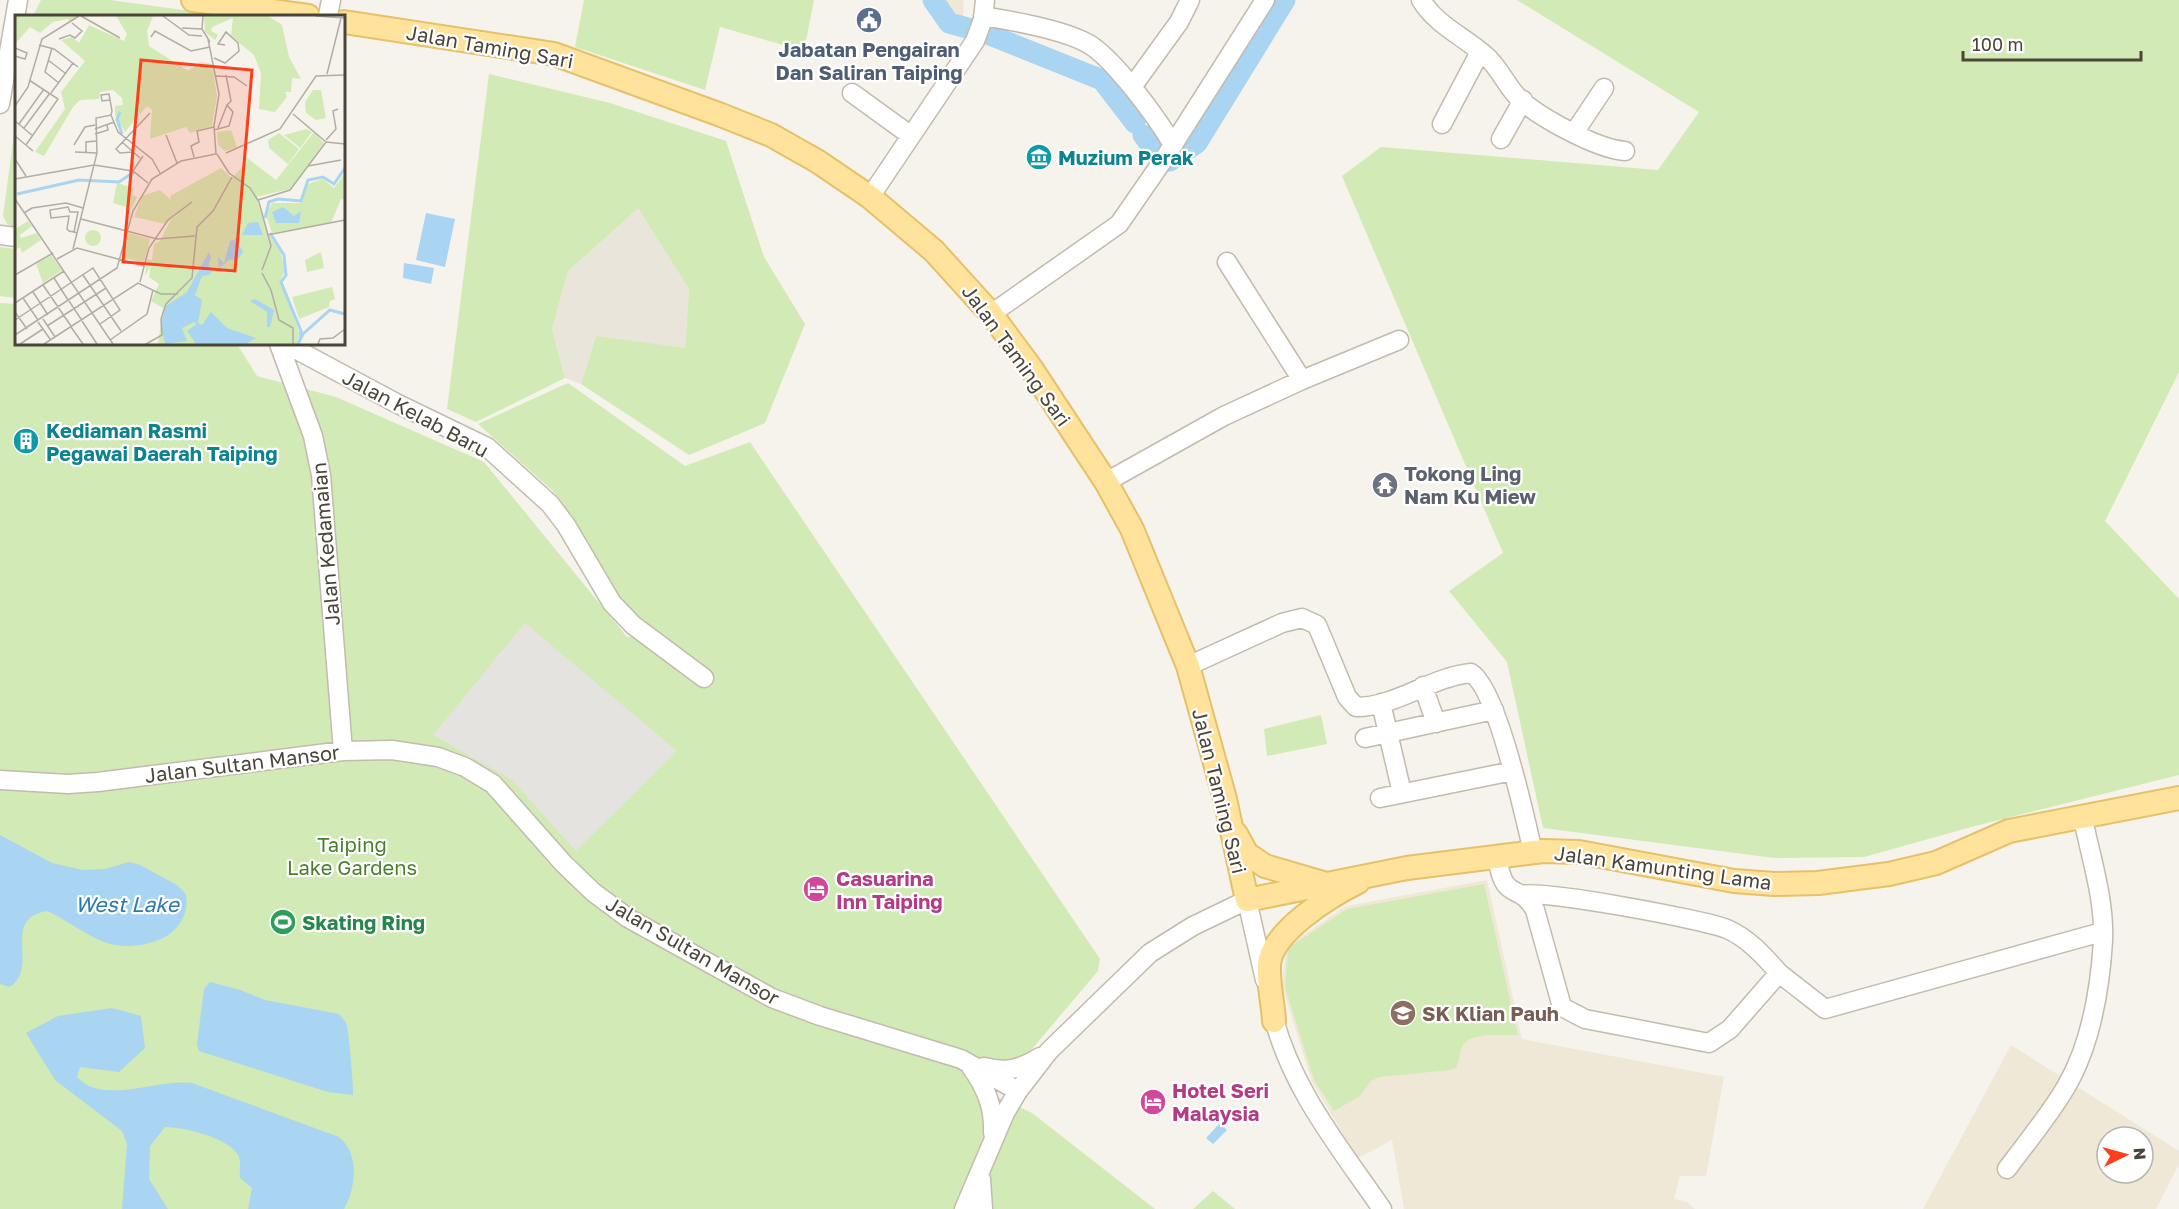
<svg xmlns="http://www.w3.org/2000/svg" width="2179" height="1209" viewBox="0 0 2179 1209" font-family="'Golos Text',sans-serif">
<rect width="100%" height="100%" fill="#f6f3ec"/>
<path fill="#eae5da" d="M638,207L689,289L685,349L596,336L581,384L565,378L552,329L568,271Z"/>
<path fill="#efe8d6" fill-rule="evenodd" d="M937,0H964L963,17L942,7Z
M1487,880L1522,1039L1724,1077L1706,1176H1680L1674,1199L1687,1202L1695,1209H1404L1392,1140L1358,1158L1312,1082L1282,986L1286,947L1346,906Z
M2011,1045L2179,1151V1164L2156,1209H1923ZM2107,1137H2143V1173H2107Z"/>
<path fill="#d2eab5" d="M41,0H110L228,16H33Z
M584,0H814L804,51L720,27L705,90L575,47Z
M1517,0H2179V372L2105,521L2179,599V775L1975,826L1864,857L1774,858L1543,828L1507,662L1449,591L1503,553L1342,176L1381,147L1658,170L1699,112Z
M489,74L610,103L726,141L764,257L805,324L765,423L689,455L581,384L596,336L685,348L689,289L638,208L568,271L552,329L565,378L476,422L447,409Z
M16,119V228L7,224L3,216Z
M0,247L16,249V298L0,296Z
M0,303L16,304V344H237L257,376L336,397L484,462L627,637L656,635L618,599L554,492L478,424L568,383L685,466L750,442L1100,959L1098,971L993,1095L1032,1113L1155,1209H0Z
M1321,715L1327,744L1267,756L1264,729Z
M1484,884L1518,1035C1504,1036 1472,1031 1463,1045C1459,1051 1460,1061 1456,1068L1450,1070L1379,1077L1371,1081L1360,1096L1334,1111L1314,1080L1285,987L1288,948L1347,909Z
M1213,1191L1235,1209H1193Z"/>
<path fill="#e5e3e0" d="M525,623L677,751L576,851L511,779L433,735Z"/>
<path fill="#a9d4f2" d="M426,213L455,219L445,267L416,260Z
M404,263L434,268L431,284L403,278Z
M0,835L52,863L83,870L105,869L129,862L140,865L177,885L185,893C189,904 185,918 177,927C161,946 126,950 104,942C84,934 67,920 47,911C0,919 40,966 10,987L0,984Z
M210,982L240,990L265,1000L339,1014C342,1018 346,1021 347,1026C349,1034 354,1090 353,1095L328,1092L199,1051L197,1044L204,989Z
M112,1008L141,1016L145,1048L119,1072L80,1067L77,1077C103,1106 157,1078 192,1083L339,1137C360,1154 356,1187 344,1209H248L252,1188L240,1178C239,1171 242,1163 238,1155C229,1138 184,1127 165,1127L150,1146L149,1179L168,1209H122L127,1144L122,1131L55,1080L26,1033L58,1016Z
M1220,1123L1227,1130L1213,1144L1206,1138Z"/>
<g fill="none" stroke-linecap="round" stroke-linejoin="round">
<path stroke="#a9d4f2" stroke-width="21" d="M933,0L949,23L971,29
M985,33L1102,80L1135,123
M1143,135L1160,158
M1170,161L1197,143L1285,0"/>
<defs>
<path id="minor" d="M1421,0C1437,26 1465,37 1487,57C1498,67 1505,82 1515,94C1533,115 1597,149 1625,151
M328,16L331,0
M983,16C1012,21 1061,29 1087,43C1113,57 1158,119 1173,145
M1132,87L1179,22L1190,0
M852,93L910,135
M0,104L18,0
M1442,124L1480,52
M1574,133L1604,88
M1501,139L1523,100
M870,197L975,41L983,19L985,0
M0,235L16,237
M1227,262L1302,380
M991,314L1119,224L1164,159L1265,0
M279,344L313,436L321,475L343,751
M286,344L396,403L487,447L550,504L566,525L612,603L633,625L704,678
M1106,482L1224,416L1302,380L1399,340
M1188,666L1282,623L1302,618L1317,625L1347,697L1356,707C1396,707 1431,677 1471,673C1497,688 1525,818 1533,852
M1423,686L1436,723
M1381,703L1402,793
M1365,738L1494,710
M0,780L68,784L98,782L343,751L392,750L438,757L465,767L493,784L563,863L593,892L628,918L772,998L820,1016L961,1059L1018,1091
M1380,798L1513,771
M1497,856C1504,905 1518,880 1535,910L1562,1007L1585,1019L1709,1043L1730,1029L1779,973L1825,1009L2102,932
M1521,895C1533,888 1707,920 1727,929C1748,938 1764,956 1779,973
M1271,1007C1288,1085 1338,1145 1382,1209
M971,1067C986,1088 994,1107 993,1133
M984,1067C1007,1073 1020,1069 1040,1057
M2007,1169C2027,1142 2049,1116 2066,1087C2090,1046 2100,989 2103,941C2105,901 2091,858 2083,819
M981,1179L983,1209
M964,1209L1005,1113L1018,1091L1049,1051L1150,953L1193,926L1247,900L1265,980"/>
<path id="major" d="M193,0L308,16
M344,22L554,54L721,115L771,135L817,161L870,197L934,251L991,314L1031,368L1106,482L1132,529L1188,666L1225,799L1247,900L1407,868L1543,851L1579,852L1734,881L1774,884L1818,883L1889,874L1936,863L2009,831L2179,798
M1236,834L1247,854L1265,866L1323,883
M1274,1021C1273,1003 1268,983 1269,965C1271,932 1330,896 1358,882"/>
</defs>
<use href="#minor" stroke="#c2bbae" stroke-width="21"/>
<use href="#major" stroke="#e6c16a" stroke-width="26"/>
<use href="#minor" stroke="#fff" stroke-width="18"/>
<use href="#major" stroke="#ffe39c" stroke-width="22"/>
</g>
<defs>
<symbol id="civic-disc" viewBox="-11 -11 22 22"><circle r="9.5" fill="#5c6f8a" stroke="#fff"/><path d="M-.6-6.5H3V-4.5H.6V-3L4-1V1h2V6H-6V1h2V-1L-.6-3ZM-1.2 2.5V6h2.4V2.5Z" fill="#fff"/></symbol>
<symbol id="museum-disc" viewBox="-11 -11 22 22"><circle r="9.5" fill="#0f9aa8" stroke="#fff"/><path d="M0-6L6-3V-2H-6V-3ZM-5-1h2V3h-2ZM-1-1h2V3h-2ZM3-1h2V3H3ZM-6 4H6V6H-6Z" fill="#fff"/></symbol>
<symbol id="building-disc" viewBox="-11 -11 22 22"><circle r="9.5" fill="#0f9aa8" stroke="#fff"/><path d="M-4-6H4V6H1V3H-1V6H-4ZM-2.5-4.3h1.7v1.8h-1.7ZM.8-4.3h1.7v1.8H.8ZM-2.5-1h1.7V.8h-1.7ZM.8-1h1.7V.8H.8Z" fill="#fff"/></symbol>
<symbol id="temple-disc" viewBox="-11 -11 22 22"><circle r="9.5" fill="#6b7280" stroke="#fff"/><path d="M0-6L5-2H3V0L6.5 2.5H4V6H1.5V3h-3V6H-4V2.5H-6.5L-3 0V-2H-5Z" fill="#fff"/></symbol>
<symbol id="hotel-disc" viewBox="-11 -11 22 22"><circle r="9.5" fill="#d1479c" stroke="#fff"/><path d="M-6-4.5h1.5V1H6V5H4.5V3h-9V5H-6ZM-4 0a1.8 1.8 0 1 1 3.6 0ZM.5 0V-2.5h3Q6-2.5 6 0Z" fill="#fff"/></symbol>
<symbol id="stadium-disc" viewBox="-11 -11 22 22"><circle r="9.5" fill="#2e9e5b" stroke="#fff"/><path d="M0-5a6.5 5 0 1 0 0 10a6.5 5 0 1 0 0-10ZM-3.5-1.8h7v3.6h-7Z" fill="#fff"/></symbol>
<symbol id="school-disc" viewBox="-11 -11 22 22"><circle r="9.5" fill="#8d6e63" stroke="#fff"/><path d="M0-5L7-2L0 1L-7-2ZM-4 1L0 2.5L4 1V4Q0 6-4 4Z" fill="#fff"/></symbol>
</defs>
<g fill-rule="evenodd">
<use href="#civic-disc" x="854" y="5" width="30" height="30"/>
<use href="#museum-disc" x="1024" y="142" width="30" height="30"/>
<use href="#building-disc" x="11" y="426" width="30" height="30"/>
<use href="#temple-disc" x="1370" y="470" width="30" height="30"/>
<use href="#hotel-disc" x="801" y="874" width="30" height="30"/>
<use href="#stadium-disc" x="268" y="907" width="30" height="30"/>
<use href="#school-disc" x="1388" y="998" width="30" height="30"/>
<use href="#hotel-disc" x="1138" y="1087" width="30" height="30"/>
</g>
<g text-anchor="middle" dominant-baseline="central" stroke-width="4.5" stroke-linejoin="round" paint-order="stroke">
<g font-size="20" fill="#4b4439" stroke="#fff">
<text transform="translate(490 46) rotate(10)">Jalan Taming Sari</text>
<text transform="translate(1017 355) rotate(54)">Jalan Taming Sari</text>
<text transform="translate(416 413) rotate(28)">Jalan Kelab Baru</text>
<text transform="translate(325 544) rotate(-95)">Jalan Kedamaian</text>
<text transform="translate(242 763) rotate(-7)">Jalan Sultan Mansor</text>
<text transform="translate(1220 791) rotate(76)">Jalan Taming Sari</text>
<text transform="translate(1663 867) rotate(8)">Jalan Kamunting Lama</text>
<text transform="translate(693 950) rotate(30)">Jalan Sultan Mansor</text>
</g>
<g font-size="20" font-weight="bold" fill="#4e5e75" stroke="#fff">
<text x="869" y="49">Jabatan Pengairan<tspan x="869" dy="23">Dan Saliran Taiping</tspan></text>
</g>
<g font-size="20" font-weight="bold" fill="#0d838f" stroke="#fff" text-anchor="start">
<text x="1058" y="157">Muzium Perak</text>
<text x="46" y="430">Kediaman Rasmi<tspan x="46" dy="23">Pegawai Daerah Taiping</tspan></text>
</g>
<g font-size="20" font-weight="bold" fill="#5b616d" stroke="#fff" text-anchor="start">
<text x="1404" y="473">Tokong Ling<tspan x="1404" dy="23">Nam Ku Miew</tspan></text>
</g>
<g font-size="20" fill="#4a7f2a" stroke="#fff">
<text x="352" y="844">Taiping<tspan x="352" dy="23">Lake Gardens</tspan></text>
</g>
<g font-size="20" font-weight="bold" fill="#b23c85" stroke="#fff" text-anchor="start">
<text x="836" y="878">Casuarina<tspan x="836" dy="23">Inn Taiping</tspan></text>
<text x="1172" y="1090">Hotel Seri<tspan x="1172" dy="23">Malaysia</tspan></text>
</g>
<g font-size="20" font-weight="bold" fill="#27864d" stroke="#fff" text-anchor="start">
<text x="302" y="922">Skating Ring</text>
</g>
<g font-size="20" font-weight="bold" fill="#785e54" stroke="#fff" text-anchor="start">
<text x="1422" y="1013">SK Klian Pauh</text>
</g>
<g font-size="21" font-style="italic" fill="#2e7ab2" stroke="#fff">
<text x="127" y="904">West Lake</text>
</g>
</g>
<g transform="translate(15 15)">
<rect width="330" height="330" fill="#f6f3ec"/>
<path d="M0,1H62L55,7L53,4L38,7L25,18L15,12L0,29ZM101,1H138L132,16L134,31L173,56L185,47L197,49L202,81L197,111L175,118L171,112L135,124L137,95L132,91L110,117L100,100V91L108,90L107,83L98,75L85,77L84,84L65,85L58,92L29,141L20,137L50,94L46,77L70,46L46,25L57,22L64,28L74,10L109,26L112,19ZM189,1H253L267,10L274,42L286,64L277,63L276,77H270L272,82L260,97L244,94L246,58L239,40L216,21L218,3L197,12L196,16L203,20L200,25L190,17ZM298,75H306L311,103L301,105L291,98L290,87ZM292,114L297,117L285,133L269,120ZM216,115L222,132L210,136L203,130L202,117ZM299,117L309,128L275,174L241,182L253,218L266,238L270,256L266,263L284,317L282,329H143L148,293L136,286L144,269L134,262L136,250L130,261L132,244L137,245L139,229L145,226L155,206L172,192L150,209L119,202L127,181L145,175L156,185L155,181L206,153L217,163L231,148V142L261,165ZM264,118L284,134L273,149L254,133L253,125ZM330,158V185L326,184L316,208L257,218L251,200L257,188H286L293,169L308,164L319,173ZM102,168L119,173L117,180L122,182L117,194L98,188ZM13,206L17,211L5,220L6,223L22,218L26,225L7,238L5,232L0,235V214ZM70 223a8 8 0 1 1 16 0a8 8 0 1 1-16 0ZM113,218L135,224L129,248L108,242ZM306,237L309,253L292,257L290,245ZM36,240L47,255L28,268L21,249ZM317,272L320,284L315,286L314,292L284,304L277,282Z" fill="#d2eab5"/>
<path d="M268,192L279,201L286,196L284,208H261L257,197ZM243,207L248,220H227L233,208ZM221,224L228,237L223,244L214,245L204,253L203,242L209,248L215,226ZM194,237L196,243L193,251L199,254L194,260L187,261L180,280L187,285L183,308L187,310L196,297L212,313L241,323L231,329H181L172,316L182,309L179,307L167,313L172,326L150,329L146,309L151,291L172,277ZM240,284L259,295L255,312H252V297L235,286Z" fill="#a9d4f2"/>
<path fill="none" stroke="#a9d4f2" stroke-width="3" d="M105,97L102,104L107,119M2,179L64,165L104,167L119,157M250,203L254,187L263,184L286,186L293,165L308,162L319,169L330,153M255,218L269,240L271,260L266,267L286,316L285,324M283,329L288,319L315,295L330,299"/>
<path fill="none" stroke="#b2ada4" stroke-width="1.5" d="M66,1L105,23M148,1L174,20L187,21M188,1L187,14L195,27M301,1L330,3M167,13L187,14M136,22L140,16L176,36L195,32M44,24L55,20L60,23L67,16L57,8M24,30L39,34L63,52M0,33L12,38L10,44L0,41M37,33L30,57L44,68M199,43L210,48L224,36L223,28L211,17L203,29L210,30M33,45L50,58M312,59L326,3M201,61L219,62L232,71M36,78L58,48M95,85L87,86L86,80L94,79L97,96L96,100M0,91L13,72L27,24L64,1M278,99L311,127M0,106L18,121M4,109L29,74M9,113L35,78M203,113L212,90M80,114L99,107M199,115L214,111L218,97L212,90L216,86L211,60M80,119L93,115L92,110M151,120L162,148M0,121L18,136M311,125L321,114L318,96L323,94M107,127L125,143M311,127L330,129M11,130L43,84L14,65M59,130L70,112L80,110M60,137L82,138M71,137V127L81,126M118,137L105,138L101,134L135,98M211,138L265,114L301,61L330,60M202,139L214,158L235,173L244,187L256,231L247,255M179,142L176,131L184,127L182,116L199,112M0,144L11,161M293,151L326,145M118,156L128,141M0,164L79,150L118,156L133,168M0,184L98,329M243,185L275,175L311,127M9,198L17,193L51,188L68,193M66,204L142,224L180,221M59,217L63,197H55L53,192L35,195L36,203L54,201L52,214L54,216L59,217L62,218M252,220L330,205M58,234L82,138L81,103L96,100L103,117L137,144L145,158M42,244L62,233L129,251M247,258L256,275L264,305L278,313V329M0,260L38,238M68,260L106,316M39,263L53,285M125,267L134,233L153,205L177,187M28,270L56,311M18,277L33,300M8,283L23,305M54,286L66,304M0,288L49,256M0,297L12,314M28,304L40,322M0,305L78,253L105,295L85,309M67,306L82,329M23,307L35,324M32,311L91,273M56,312L68,329M0,320L102,253L118,196L137,164L166,146L201,139L199,111L204,79L193,24M95,325L132,299L138,275M5,329L28,314M29,329L123,268L146,279H163M131,329L147,320L146,304L151,289L177,263L182,212L198,196L217,162M303,329L305,324L318,323L330,314"/>
<path fill="#fc3f1d" fill-opacity="0.15" stroke="#fc3f1d" stroke-width="3" d="M126,45L237,55L220,256L108,247Z"/>
<rect width="330" height="330" fill="none" stroke="#4b4439" stroke-width="3"/>
</g>
<g transform="translate(2125 1155) rotate(85)"><circle r="28" fill="#ffffff" stroke="#b7b4b0" stroke-width="1.5"/>
<path d="M0-4.5L10 22L0 15L-10 22Z" fill="#fc3f1d"/>
<text y="-9" font-size="16" font-weight="bold" text-anchor="middle" fill="#4b4439">N</text>
</g>
<path d="M1963 51v9h178v-9" fill="none" stroke="#4b4439" stroke-width="3"/>
<text x="1972" y="51" font-size="18" fill="#4b4439" stroke="#ffffff" stroke-width="4.5" paint-order="stroke">100 m</text>
</svg>
